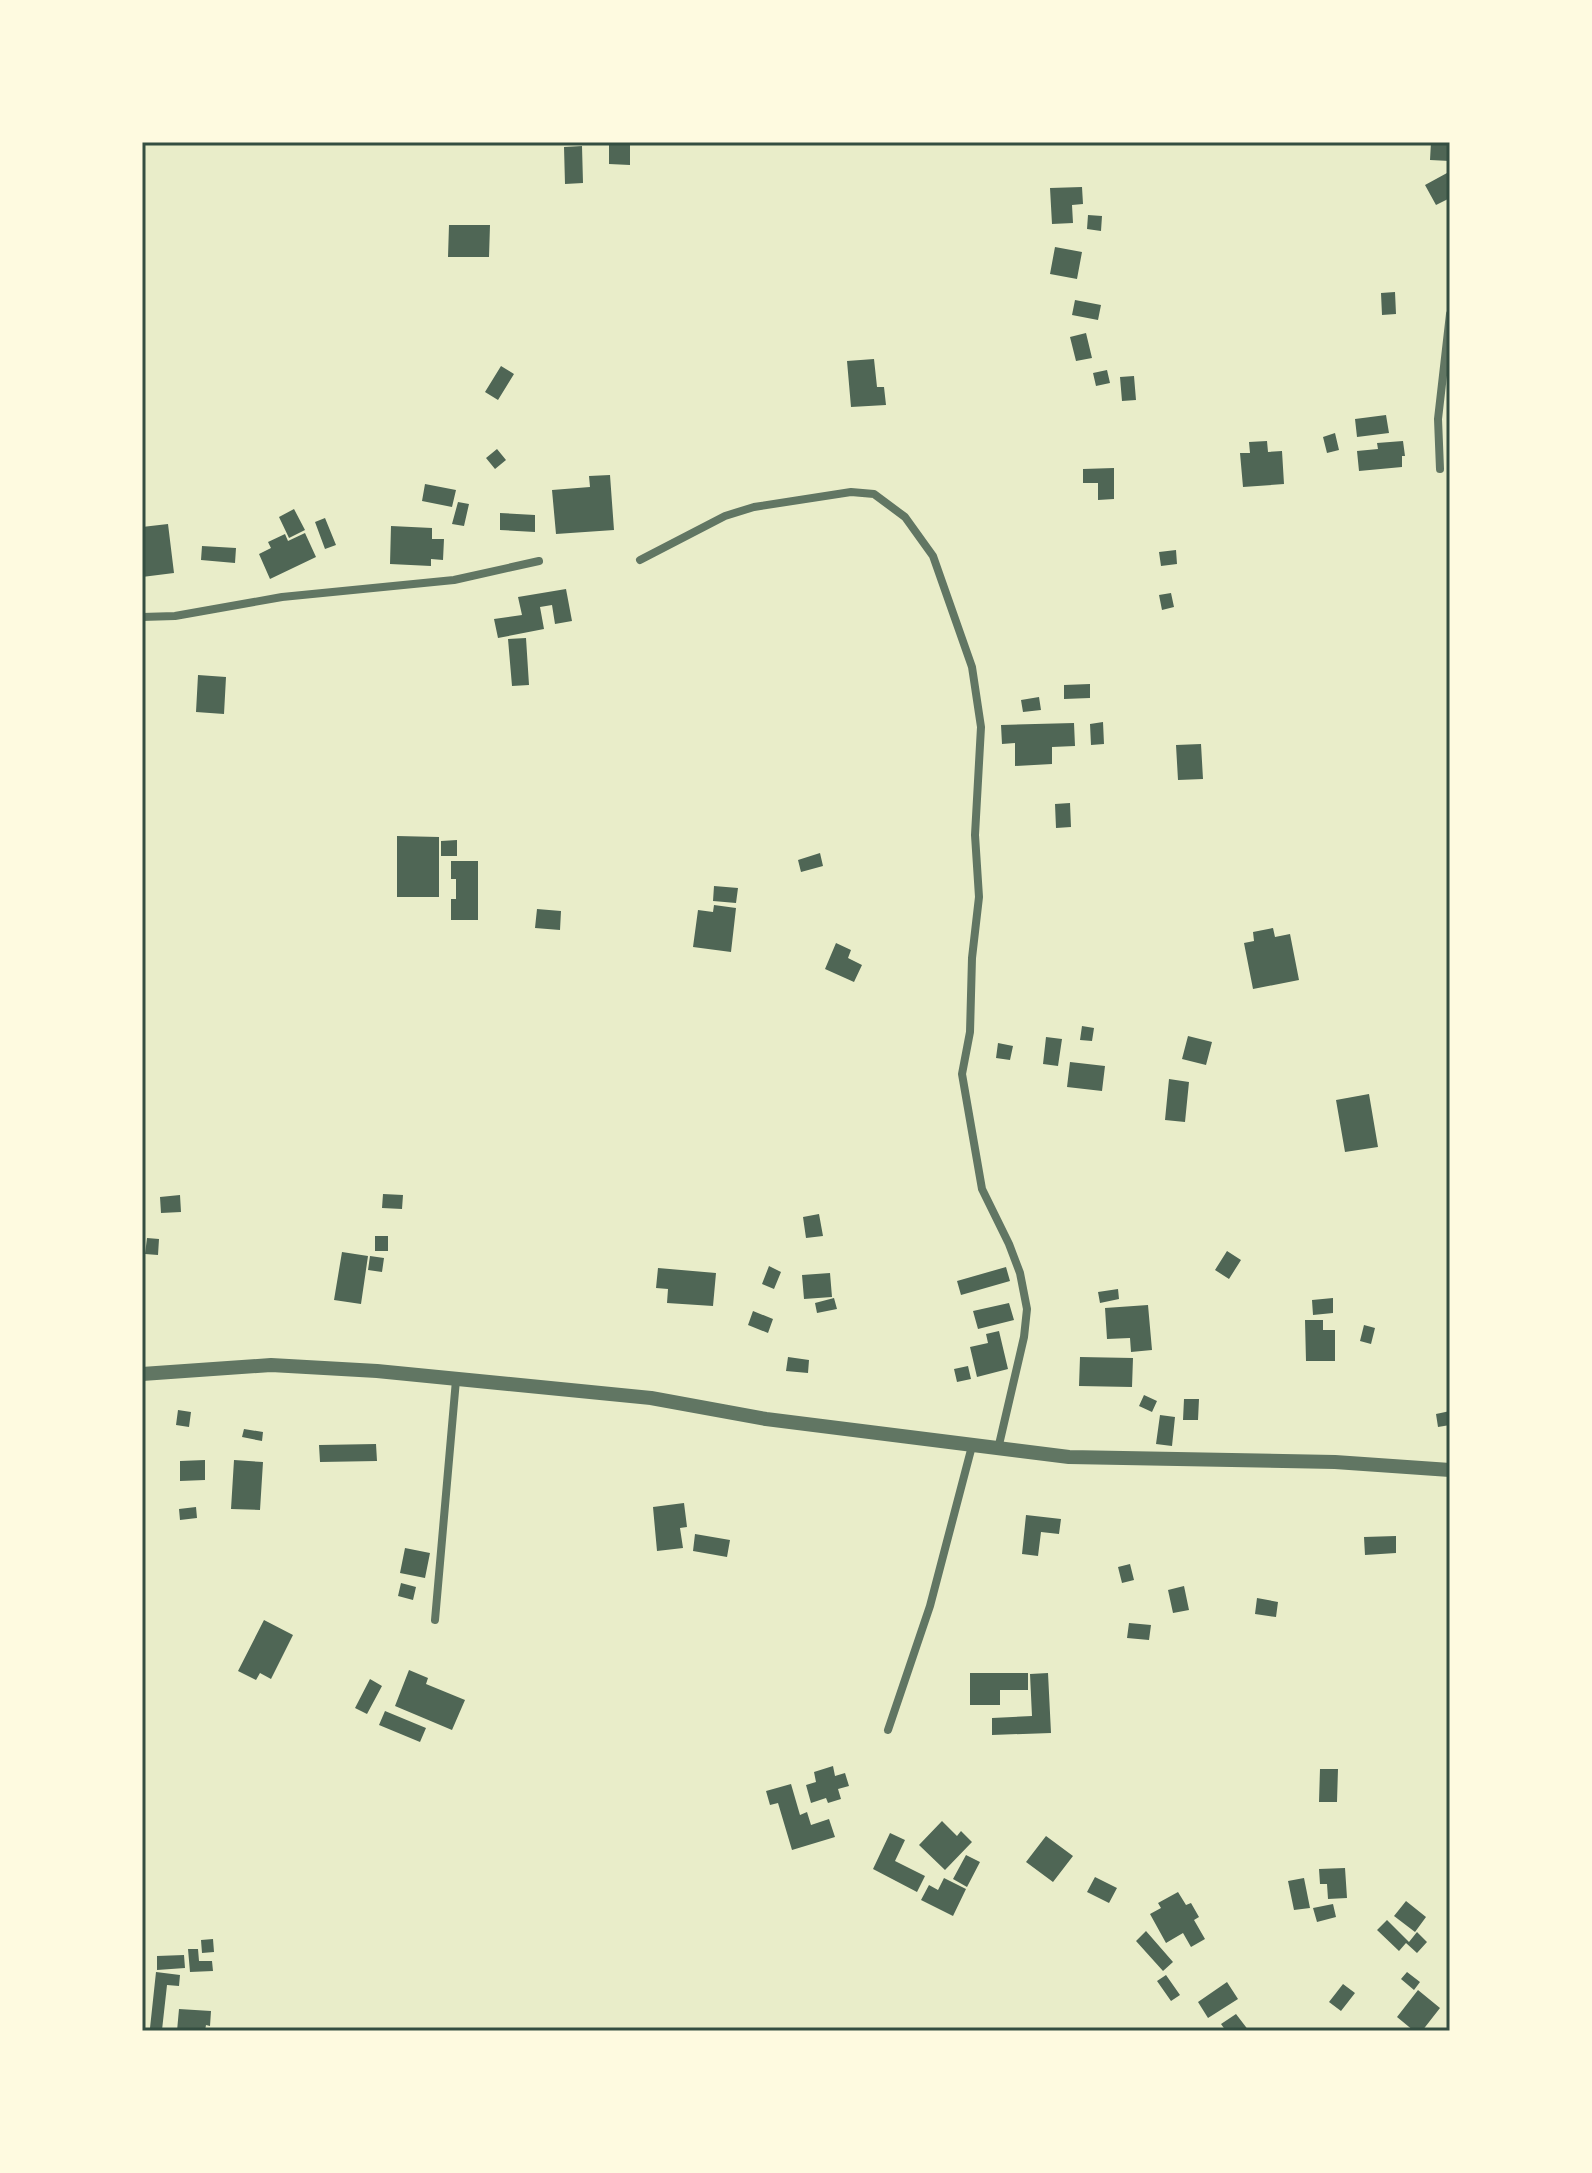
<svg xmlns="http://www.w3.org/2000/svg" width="1592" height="2173" viewBox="0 0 1592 2173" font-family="Ubuntu,sans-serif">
<rect width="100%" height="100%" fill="#e9edc9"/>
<path fill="#4f6655" d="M609,142H630V165L609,164Z
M1431,142H1450V161L1430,160Z
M582,146L583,183L565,184L564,147Z
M1447,173L1450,179V198L1436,205L1425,185Z
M1082,187L1083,204L1072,205L1073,223L1052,224L1050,188Z
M1088,215L1102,216L1101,231L1087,229Z
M449,225H490L489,257H448Z
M1055,247L1082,252L1077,279L1050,274Z
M1395,292L1396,314L1382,315L1381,293Z
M1075,300L1101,305L1098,320L1072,315Z
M1086,333L1092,358L1076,361L1070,337Z
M874,359L877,387H884L886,405L851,407L847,361Z
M501,366L514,374L498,400L485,392Z
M1107,370L1110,383L1096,386L1093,373Z
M1134,376L1136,400L1122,401L1120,377Z
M1386,415L1389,433L1357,437L1355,419Z
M1335,433L1339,450L1327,453L1323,437Z
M1267,441L1268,452L1282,451L1284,484L1243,487L1240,453H1250L1249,442Z
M1403,441L1405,456H1402V467L1359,471L1357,451L1378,449L1377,443Z
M497,449L506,460L495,469L486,458Z
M1114,468V499L1098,500V483H1083V469Z
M610,475L614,530L556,534L552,490L590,487L589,476Z
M425,484L456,490L452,507L422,501Z
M458,502L469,504L464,526L452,524Z
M294,509L305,530L289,538L279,517Z
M500,513L535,515V532L500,530Z
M325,518L336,545L325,549L315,522Z
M168,524L174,573L142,577V527Z
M391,526L432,528V539H444L443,560L431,559V566L390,564Z
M305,533L316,557L270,579L259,554L271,548L268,542L285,534L288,541Z
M202,546L236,548L235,563L201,560Z
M1176,550L1177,564L1161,566L1159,552Z
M566,589L572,621L555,624L552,605L540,607L544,629L498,638L494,619L522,615L518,597Z
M1171,593L1174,607L1162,610L1159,595Z
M526,638L529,685L512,686L508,639Z
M198,675L226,677L224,714L196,712Z
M1090,684V698L1064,699V685Z
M1039,697L1041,710L1023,712L1021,700Z
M1103,722L1104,744L1091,745L1090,724Z
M1074,723L1075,746L1052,747V764L1015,766V743L1002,744L1001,725Z
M1201,744L1203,779L1178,780L1176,745Z
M1070,803L1071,827L1056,828L1055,804Z
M397,836L439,837V897H397Z
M457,840V856H441V841Z
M820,853L823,866L801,872L798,860Z
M451,861H478V920H451V899H456V879H451Z
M714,886L738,888L736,903L713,901Z
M714,905L736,908L731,952L693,947L698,910L713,912Z
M537,909L561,911L560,930L535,928Z
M1273,928L1275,937L1290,934L1299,980L1253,989L1244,943L1254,941L1253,932Z
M836,943L851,950L848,958L862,965L854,982L825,969Z
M1082,1026L1094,1028L1092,1041L1080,1040Z
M1188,1036L1212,1042L1206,1065L1182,1059Z
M1046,1037L1062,1039L1058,1066L1043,1064Z
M998,1043L1013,1046L1010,1060L996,1058Z
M1070,1062L1105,1066L1102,1091L1067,1087Z
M1169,1079L1189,1082L1185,1122L1165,1120Z
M1369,1094L1378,1147L1345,1152L1336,1100Z
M383,1194L403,1195L402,1209L382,1208Z
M180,1195L181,1212L161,1213L160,1197Z
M819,1214L823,1236L806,1238L803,1217Z
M375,1236H388V1251H375Z
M147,1238L159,1239L158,1255L145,1254Z
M1227,1251L1241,1260L1229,1279L1215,1270Z
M342,1252L368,1256L361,1304L334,1300Z
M370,1256L384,1258L382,1272L368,1270Z
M769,1266L781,1272L774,1289L762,1284Z
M1006,1267L1010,1281L961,1295L957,1281Z
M658,1268L716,1273L713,1306L667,1303L668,1289L656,1288Z
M830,1273L832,1297L804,1299L802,1275Z
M1118,1289L1119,1299L1100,1303L1098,1292Z
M834,1298L837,1309L817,1313L815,1303Z
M1333,1298V1313L1313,1315L1312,1300Z
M1009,1303L1014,1320L978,1329L973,1311Z
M1148,1305L1152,1350L1131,1352L1130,1338L1107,1339L1105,1308Z
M753,1311L773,1319L768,1333L748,1325Z
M1305,1320H1323V1330H1335V1361H1306Z
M1364,1325L1375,1328L1371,1344L1360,1341Z
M999,1331L1008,1369L977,1377L970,1347L988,1343L986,1334Z
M788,1357L809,1360L808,1373L786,1371Z
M1080,1357L1133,1358L1132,1387L1079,1386Z
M968,1366L971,1379L957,1382L954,1369Z
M1144,1395L1157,1401L1152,1412L1139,1406Z
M1184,1399H1199L1198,1420H1183Z
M178,1410L191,1412L189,1427L176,1425Z
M1450,1411V1425L1438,1427L1436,1414Z
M1160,1415L1175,1417L1172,1446L1156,1444Z
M244,1429L263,1432L262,1441L242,1437Z
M376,1444L377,1461L320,1462L319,1445Z
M205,1460V1480L180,1481V1461Z
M234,1460L263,1462L260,1510L231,1509Z
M684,1503L687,1527L680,1528L683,1548L657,1551L653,1507Z
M196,1507L197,1518L180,1520L179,1509Z
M1026,1515L1061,1519L1059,1534L1041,1532L1038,1556L1022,1554Z
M695,1534L730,1540L727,1557L693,1551Z
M1396,1536V1553L1365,1555L1364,1537Z
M405,1548L430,1553L425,1578L400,1573Z
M1130,1564L1134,1580L1122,1583L1118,1567Z
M401,1583L416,1587L413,1600L398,1596Z
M1184,1586L1189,1610L1173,1613L1168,1590Z
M1257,1598L1278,1602L1276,1617L1255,1614Z
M264,1620L293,1635L271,1679L260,1673L256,1680L238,1671Z
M1129,1623L1151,1625L1149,1640L1127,1638Z
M409,1670L428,1678L426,1684L465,1700L452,1730L395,1706Z
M970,1673H1028V1690H1000V1705H970Z
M1048,1673L1051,1733L992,1735V1718L1032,1716L1030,1674Z
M370,1679L382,1686L367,1714L355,1708Z
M385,1711L426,1728L420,1742L379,1725Z
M833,1766L835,1776L845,1773L849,1786L838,1789L841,1799L828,1803L826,1798L811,1803L806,1785L816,1782L814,1772Z
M1320,1769H1338L1337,1802H1319Z
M791,1784L800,1815L807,1812L811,1825L829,1819L835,1837L792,1850L778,1803L770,1805L766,1791Z
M942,1821L957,1836L961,1831L972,1842L945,1870L919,1845Z
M890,1833L905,1840L895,1861L925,1876L917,1892L873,1869Z
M1046,1836L1073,1856L1053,1882L1026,1862Z
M966,1855L980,1862L967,1887L953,1879Z
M1345,1868L1347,1898L1328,1899L1327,1884H1320L1319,1869Z
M1095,1877L1117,1888L1109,1903L1087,1892Z
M944,1878L966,1889L953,1916L921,1900L929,1885L938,1890Z
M1304,1878L1310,1908L1294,1910L1288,1881Z
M1178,1892L1186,1905L1191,1903L1199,1917L1194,1920L1205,1939L1191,1947L1183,1933L1166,1943L1150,1914L1161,1908L1158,1903Z
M1406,1901L1426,1917L1415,1932L1394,1916Z
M1333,1904L1336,1917L1317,1922L1313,1908Z
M1387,1920L1409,1942L1417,1932L1427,1942L1417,1953L1406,1943L1399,1951L1377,1930Z
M1146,1931L1173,1962L1163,1971L1136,1941Z
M213,1939L214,1952L202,1953L201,1940Z
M188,1949H198L199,1961H212L213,1971L190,1972Z
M184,1955L185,1968L157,1970V1956Z
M156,1972L180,1975L179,1986L167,1985L162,2030L150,2028Z
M1407,1972L1420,1982L1414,1990L1401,1979Z
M1166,1975L1180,1995L1171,2001L1157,1981Z
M1227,1982L1238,1999L1208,2018L1198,2002Z
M1343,1984L1355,1993L1341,2011L1329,2002Z
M1418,1990L1440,2008L1422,2031H1414L1397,2017Z
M179,2009L211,2011L210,2026L206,2025L205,2031H177Z
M1236,2014L1249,2031H1226L1221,2024Z"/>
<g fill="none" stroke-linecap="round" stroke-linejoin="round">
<path stroke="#617663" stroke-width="8" d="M1440,469L1438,419L1450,314
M640,560L725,516L754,507L851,492L874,494L905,517L933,556L972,667L981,727L975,835L979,897L972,958L970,1032L962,1074L982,1189L1009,1244L1020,1273L1027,1309L1024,1337L998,1449
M142,617L175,616L282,597L454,580L539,561
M435,1620L456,1380
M888,1730L930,1606L972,1446"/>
<path stroke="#617663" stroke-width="14" d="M142,1374L271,1365L377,1371L651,1398L766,1419L1069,1457L1335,1462L1450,1470"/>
</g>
<rect width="1592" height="2173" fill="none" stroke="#fefae0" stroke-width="288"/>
<rect x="144" y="144" width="1304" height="1885" fill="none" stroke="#344e41" stroke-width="3"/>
</svg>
